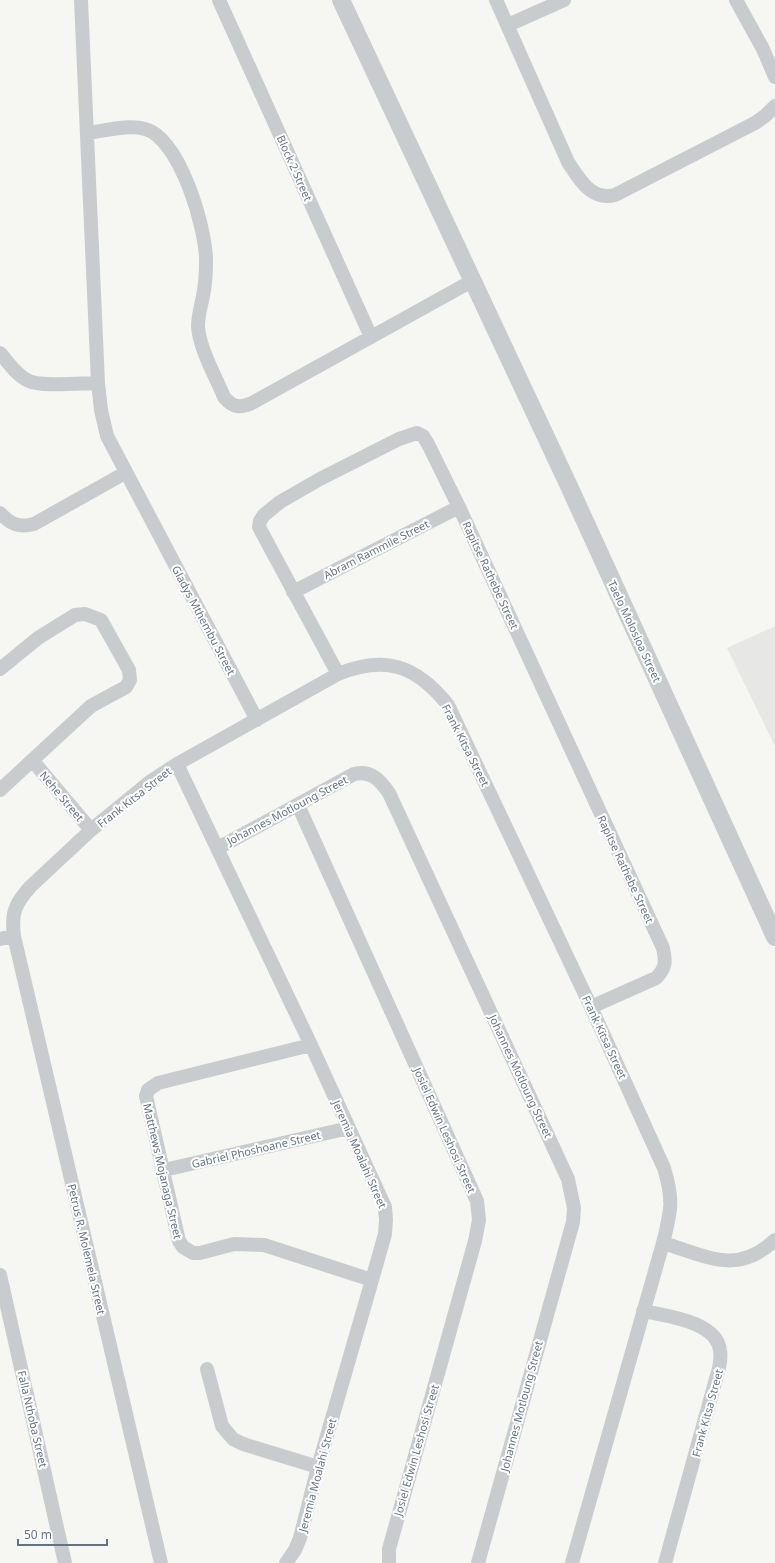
<svg xmlns="http://www.w3.org/2000/svg" width="775" height="1563" viewBox="0 0 775 1563" font-family="'Noto Sans',sans-serif">
<rect width="100%" height="100%" fill="#f6f7f3"/>
<path fill="#e7e8e6" d="M775,626V746L727,648Z"/>
<g fill="none" stroke-linecap="round" stroke-linejoin="round">
<path stroke="#c9cccf" stroke-width="14" d="M81,0L98,383L101,410L107,436L257,720
M219,0L371,337
M496,0L568,162C580,180 591,201 615,195L755,123L765,116L775,106
M736,0L763,49L775,77
M508,25L564,0
M88,133C105,131 128,124 145,129C180,138 207,230 206,263C206,274 205,286 203,296C201,306 198,316 198,326C199,348 216,377 224,397C233,408 240,408 252,403L472,281
M0,353C8,362 17,376 29,381C41,387 82,383 98,383
M0,513C10,524 19,528 34,524L125,473
M293,592L459,507
M0,669L38,638L75,615L85,614L101,620L129,670L130,680L126,687L91,706L0,790
M338,674L259,527L260,521L264,515L280,502L320,479L399,439L417,433L423,436L428,444L459,507L663,948C666,962 666,968 656,978L591,1007
M33,761L91,830
M177,764L311,1045L385,1207L386,1220L385,1234L372,1280L318,1467L300,1538L295,1550L286,1563
M298,805L477,1201L479,1220L475,1241L389,1549V1563
M218,848L354,774C371,770 380,780 389,793L568,1179L574,1208L573,1222L478,1563
M0,939L14,936
M311,1045L158,1083L148,1090L146,1096L179,1241L183,1247L193,1253H200L234,1244L264,1245L372,1280
M164,1170L349,1128
M663,1243C707,1256 736,1276 775,1240
M0,1275L65,1563
M643,1311C665,1316 716,1321 720,1350C721,1355 720,1363 719,1368L665,1563
M207,1369L222,1426L233,1439L243,1444L318,1467
M161,1563L14,936C11,913 15,904 30,887L91,830L151,781L177,764L338,674C385,655 416,665 448,705L591,1007L664,1168C674,1201 671,1211 663,1243L572,1563"/>
<path stroke="#c9cccf" stroke-width="18" d="M341,0L568,484L775,937"/>
</g>
<g text-anchor="middle" dominant-baseline="central" stroke-width="4" stroke-linejoin="round" paint-order="stroke">
<g font-size="11" fill="#637386" stroke="#fff">
<text transform="translate(295 168) rotate(66)">Block 2 Street</text>
<text transform="translate(376 549) rotate(-27)">Abram Rammile Street</text>
<text transform="translate(491 575) rotate(65)">Rapitse Rathebe Street</text>
<text transform="translate(204 620) rotate(62)">Gladys Mthembu Street</text>
<text transform="translate(635 631) rotate(65)">Taelo Molosioa Street</text>
<text transform="translate(466 745) rotate(63)">Frank Kitsa Street</text>
<text transform="translate(62 796) rotate(50)">Nehe Street</text>
<text transform="translate(134 797) rotate(-38)">Frank Kitsa Street</text>
<text transform="translate(287 810) rotate(-28)">Johannes Motloung Street</text>
<text transform="translate(626 869) rotate(65)">Rapitse Rathebe Street</text>
<text transform="translate(605 1037) rotate(65)">Frank Kitsa Street</text>
<text transform="translate(521 1076) rotate(65)">Johannes Motloung Street</text>
<text transform="translate(445 1130) rotate(66)">Josiel Edwin Leshosi Street</text>
<text transform="translate(256 1149) rotate(-13)">Gabriel Phoshoane Street</text>
<text transform="translate(360 1154) rotate(66)">Jeremia Moalahi Street</text>
<text transform="translate(163 1171) rotate(77)">Matthews Mojanaga Street</text>
<text transform="translate(87 1249) rotate(77)">Petrus R. Molemela Street</text>
<text transform="translate(521 1406) rotate(-75)">Johannes Motloung Street</text>
<text transform="translate(707 1413) rotate(-75)">Frank Kitsa Street</text>
<text transform="translate(33 1419) rotate(77)">Falla Nthoba Street</text>
<text transform="translate(416 1450) rotate(-74)">Josiel Edwin Leshosi Street</text>
<text transform="translate(317 1475) rotate(-75)">Jeremia Moalahi Street</text>
</g>
</g>
<path d="M18 1539v6h89v-6" fill="none" stroke="#637386" stroke-width="2"/>
<text x="24" y="1539" font-size="12" fill="#637386" stroke="#ffffff" stroke-width="3" paint-order="stroke">50 m</text>
</svg>
